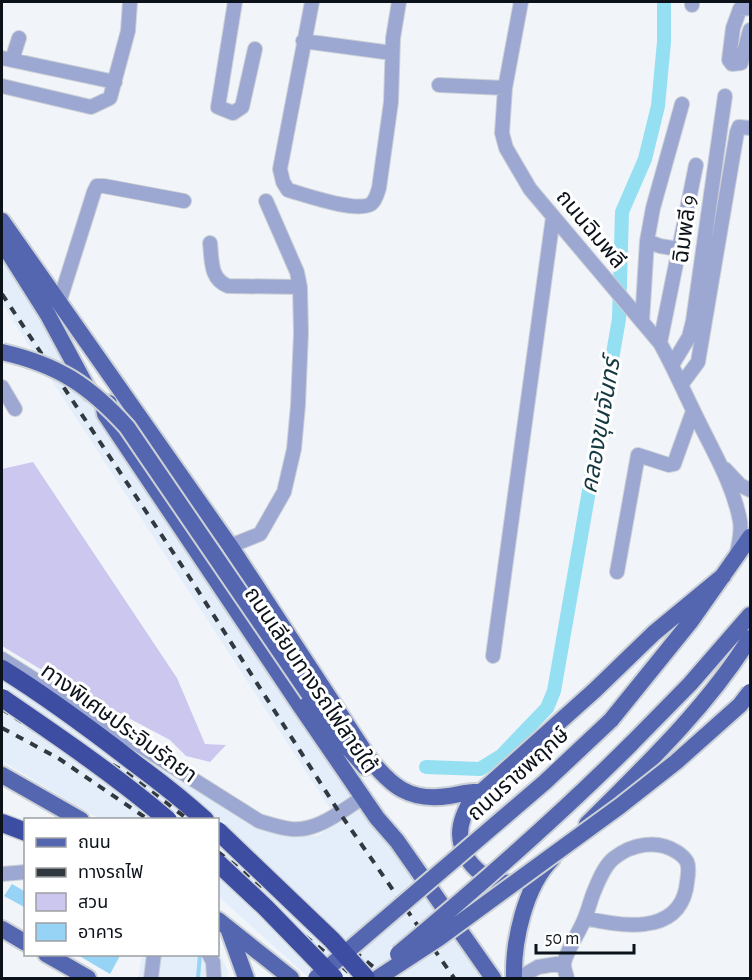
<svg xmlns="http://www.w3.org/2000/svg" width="752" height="980" viewBox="0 0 752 980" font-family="'Alegreya Sans','Noto Sans Thai',sans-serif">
<rect width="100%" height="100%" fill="#f1f5fa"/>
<path fill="#e3eefa" d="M2,254L15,275L23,293L101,419L287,698L481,978H309L218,896V820L99,819L2,761V666L253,823L280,835L318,836L338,821L2,304Z
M218,950L228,972L227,978H138L142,955L218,954Z"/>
<path fill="#ccc7ef" d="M33,462L177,678L205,744L226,745L210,762L186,756L170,740L72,688L2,646V469Z"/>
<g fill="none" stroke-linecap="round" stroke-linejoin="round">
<path stroke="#95dff2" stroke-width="14" d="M426,767L480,769L501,756L547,708L554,691L619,319L622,212L645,159L658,106L664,42V2"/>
</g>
<path fill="#96d3f5" d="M12,884L26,892V908L4,896Z
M76,954H121L110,974Z
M198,954H202L200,978H196Z"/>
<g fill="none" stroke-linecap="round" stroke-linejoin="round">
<defs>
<path id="minor" d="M235,2L218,107L233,113L242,107L255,49
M312,2L280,169L283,182L288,190C306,195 356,213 371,204C376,200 377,194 379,188L391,102L393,38L399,2
M521,2L505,88L502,133L506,148L530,189L660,343C673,366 683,390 695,414C711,448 733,483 740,521C742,532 739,542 737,553
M692,5V2
M750,8L740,9L733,28L729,60L732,64L741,63L750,30
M303,41L392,53
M2,58L115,82
M12,60L19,38
M439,85L505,88
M2,86L91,107L110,98L128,31L130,2
M210,243C212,261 210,279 228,286L300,287
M678,249L660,246L647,241L653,208L682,104
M59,303L94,192L97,186H104L184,201
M642,322L647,241
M660,343L696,165
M672,365L689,337L693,321L725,96
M681,385L698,362L737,132L739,127L750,128
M2,387L15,409
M725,469L740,485L750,490
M230,546L260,534L284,492L294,449L298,405L301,333L300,287L297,272L266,201
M617,572L638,455L669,465L674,464L693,411
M493,656L553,217
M2,659L259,821C269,824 280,828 291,829C318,832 342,810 364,797
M2,874L26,872
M209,954L213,962L214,978
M151,978L154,954
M519,978L538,967L563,963
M567,978C566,974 564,969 564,965C564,955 580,931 584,920C588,911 590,902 593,894C598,882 604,866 614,858C632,844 657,839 677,852C680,854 685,858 687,862C690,869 687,881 686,889C676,936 619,926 585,918"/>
<path id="major" d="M2,221L230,546L368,757C391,786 409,802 449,796C461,794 470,791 482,792
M2,242L48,315L90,393
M109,403L104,409L105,414L299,704L377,818L397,841L493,978
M309,694L336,734L365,767
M611,720L691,621L750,537
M631,744L690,684L750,615
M2,775L81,820
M587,824C645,766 707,707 750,638
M523,881C492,890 461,865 460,834C460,822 465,812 470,802L595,690L654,633L723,576
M218,920L291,978
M228,928L246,978
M2,929L26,943
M46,954L88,978
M514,978C513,941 525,886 552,859"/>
<path id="highway" d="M2,669C49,698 93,731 137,765C160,782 183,800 205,820
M2,823L26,832"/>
</defs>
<use href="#minor" stroke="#ccd1d6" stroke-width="16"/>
<use href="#major" stroke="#ccd1d6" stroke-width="20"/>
<use href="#highway" stroke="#ccd1d6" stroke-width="21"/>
<use href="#minor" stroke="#9ca8d2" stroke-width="14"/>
<use href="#major" stroke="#5466b0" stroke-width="16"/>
<use href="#highway" stroke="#3d4da2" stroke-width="18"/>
<path stroke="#31383f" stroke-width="4" stroke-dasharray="8 8" stroke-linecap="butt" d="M2,294L188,575L339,812L454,978
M2,700L125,772L189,820
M2,709L172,820
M2,728L58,758L149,820
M218,840L387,978
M218,852L263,887
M218,866L337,962L355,978
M295,913L370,978"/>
<defs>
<path id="major-bridge" d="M2,352C58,365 89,385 127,427L309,694
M398,954C478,887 557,818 631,744
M316,978L545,782L611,720
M378,978L439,938L620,806L676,762L740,705L750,692"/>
<path id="highway-bridge" d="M2,698C59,737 115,775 168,820
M218,831L332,940L366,978
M218,863L265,907L334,978"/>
</defs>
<use href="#major-bridge" stroke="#ccd1d6" stroke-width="20" stroke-linecap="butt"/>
<use href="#highway-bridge" stroke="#ccd1d6" stroke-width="21" stroke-linecap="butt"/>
<use href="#major-bridge" stroke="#5466b0" stroke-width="16"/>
<use href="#highway-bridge" stroke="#3d4da2" stroke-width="18"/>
</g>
<g text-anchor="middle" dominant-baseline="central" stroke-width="6" stroke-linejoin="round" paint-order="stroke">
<g font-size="22" fill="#0b121a" stroke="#fff">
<text transform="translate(591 229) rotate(50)">ถนนฉิมพลี</text>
<text transform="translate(685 229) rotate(-82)">ฉิมพลี 9</text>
<text transform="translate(311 680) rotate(56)">ถนนเลียบทางรถไฟสายใต้</text>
<text transform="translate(119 723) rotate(36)">ทางพิเศษประจิมรัถยา</text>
<text transform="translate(518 774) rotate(-42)">ถนนราชพฤกษ์</text>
</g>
<g font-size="24" font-style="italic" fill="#153942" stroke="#fff">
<text transform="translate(601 426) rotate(-80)">คลองขุนจันทร์</text>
</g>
</g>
<rect width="752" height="980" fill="none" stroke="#0b121a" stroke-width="6"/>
<rect x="24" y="818" width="195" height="138" fill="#ffffff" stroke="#9da0a3" stroke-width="1.5"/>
<rect x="36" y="838" width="30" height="9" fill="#5466b0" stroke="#9da0a3" stroke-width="1.5"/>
<text x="78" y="848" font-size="18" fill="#0b121a">ถนน</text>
<rect x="36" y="868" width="30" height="9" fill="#31383f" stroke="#9da0a3" stroke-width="1.5"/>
<text x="78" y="878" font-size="18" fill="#0b121a">ทางรถไฟ</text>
<rect x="36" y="893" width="30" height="18" fill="#ccc7ef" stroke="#9da0a3" stroke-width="1.5"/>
<text x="78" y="908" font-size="18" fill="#0b121a">สวน</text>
<rect x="36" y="923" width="30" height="18" fill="#96d3f5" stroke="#9da0a3" stroke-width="1.5"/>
<text x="78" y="938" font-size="18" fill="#0b121a">อาคาร</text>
<path d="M536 944v9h98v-9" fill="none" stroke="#0b121a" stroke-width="3"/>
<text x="545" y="944" font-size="18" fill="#0b121a" stroke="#ffffff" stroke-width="4.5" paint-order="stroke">50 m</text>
</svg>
